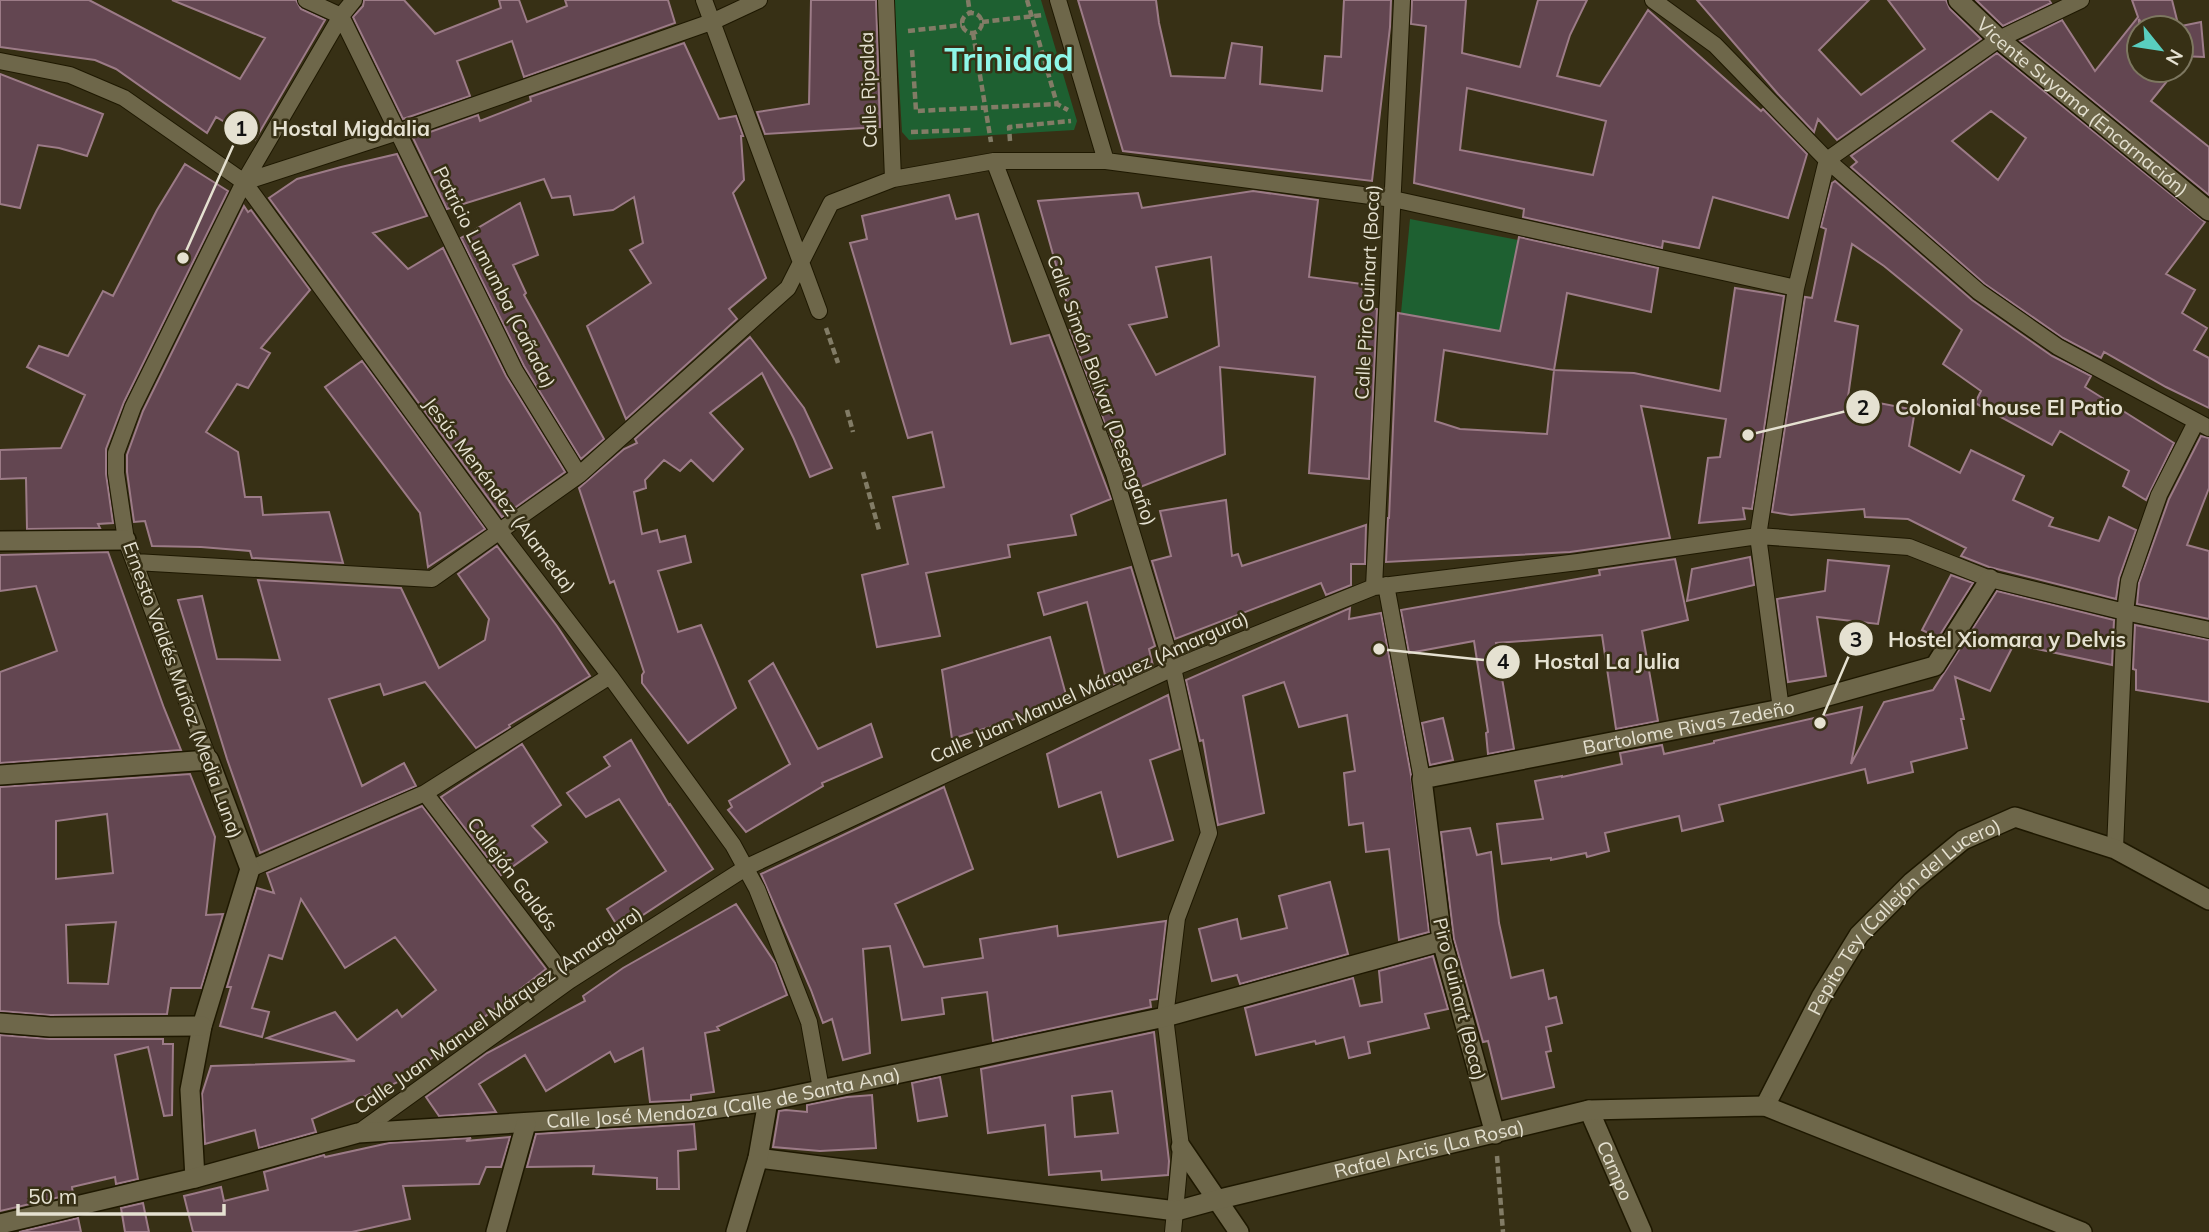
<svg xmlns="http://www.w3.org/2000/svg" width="2209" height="1232" viewBox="0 0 2209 1232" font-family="Mulish,sans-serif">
<rect width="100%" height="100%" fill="#373015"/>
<path fill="#1e6031" d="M894,0H1041L1077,121L1074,130L909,140L902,132Z
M1410,219L1518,240L1500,331L1401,313Z"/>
<path fill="#634651" stroke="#9c7b87" stroke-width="2" fill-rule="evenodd" d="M0,0H89L240,79L265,38L172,0H296L301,9L325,20L255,140L216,117L207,133L116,69L95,60L0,47Z
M364,0H404L435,34L501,8L499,0H519L527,22L567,6L565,0H668L675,23L524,77L512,41L457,61L470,96L403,119L353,17L363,6Z
M811,0H876L880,127L765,134L757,112L809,104Z
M1078,0H1156L1159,23L1171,76L1225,78L1232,43L1262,47L1260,84L1322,91L1325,56L1341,57L1344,0H1391L1390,27L1372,181L1123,151Z
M1412,0H1466L1462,53L1520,67L1538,0H1587L1570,35L1557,76L1600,86L1648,10L1761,111L1763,109L1807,154L1788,218L1713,197L1699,248L1663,241L1662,248L1523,217L1524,209L1414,183L1426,26L1411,24ZM1467,88L1606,121L1593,175L1460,150Z
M1697,0H1869L1819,50L1861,95L1925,49L1888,0H1946L1950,9L1981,39L1837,140L1818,119L1814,132L1778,94Z
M1976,0H2049L2051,3L2003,26Z
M2132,0H2172L2179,28H2143L2139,19V70H2176L2151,101L2209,147V195L2020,41L2062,20L2095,71L2138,17Z
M2201,22L2204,57L2181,56V26Z
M684,43L719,119L736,116L743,136H741L744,180L733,193L766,278L729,309L737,319L626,419L587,326L651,283L630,250L643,243L634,197L613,210L574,215L570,196L552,198L544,179L447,209L413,138L478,115L480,121L531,101L530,97Z
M1997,53L2205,222L2166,274L2195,290L2182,313L2207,328L2194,350L2209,358V408L2166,387L2104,352L2101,358L2063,338L1985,284L1851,167L1857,162L1851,156ZM1991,111L2026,138L1998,180L1952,141Z
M0,74L103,114L87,156L59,148L38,145L20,208L0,204Z
M397,154L427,216L373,233L408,269L443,248L506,376L565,472L502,517L269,198L297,179L341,167Z
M185,164L228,191L124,402L106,449V474L113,523L98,524L100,528L27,529L26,478L0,479V450L61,448L85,395L27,367L39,346L68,356L103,291L113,296L157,210Z
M1835,181L1972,300L2052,356L2091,376L2085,387L2174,443L2146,500L2123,486L2129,471L2060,431L2052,445L1975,403L1981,391L1943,364L1962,330L1884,266L1852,244L1835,321L1858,326L1848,397L1915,410L1909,446L1960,473L1971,450L2024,476L2013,500L2053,518L2049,526L2099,541L2109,517L2136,530L2119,578L2116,599L1989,567L1961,556L1966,548L1908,519L1865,517L1864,509L1791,515L1772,512L1805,297L1812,298L1826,229L1821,227L1832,183Z
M1253,191L1318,200L1309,277L1370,285L1368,307L1377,309L1369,479L1309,473L1315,377L1220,367L1225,454L1130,491L1070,330L1074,329L1038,201L1138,193L1142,208ZM1211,257L1219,346L1156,375L1129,325L1167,317L1156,267Z
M949,195L956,219L978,214L1011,344L1049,335L1111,499L1071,515L1076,535L1008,545L1010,557L926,573L940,636L877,647L862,575L908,564L893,497L944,487L932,432L908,438L850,243L867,239L862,216Z
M520,203L538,255L513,265L526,293L524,295L604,439L581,459L524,366L461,238Z
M244,206L248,212L251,210L310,290L261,348L270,353L248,388L237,384L206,432L238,452L245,497H261L263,515L329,512L343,563L252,558L250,551L201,547L152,546L145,521L134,522L127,472V455L143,411Z
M1519,237L1658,268L1651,312L1567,293L1554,370L1634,373L1720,391L1735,288L1784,296L1752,509L1743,508L1745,519L1699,523L1708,458L1720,457L1726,419L1641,406L1670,538L1570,552L1386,562L1388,518H1389L1398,313L1500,331ZM1444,350L1554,370L1547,434L1460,429L1435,421Z
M750,337L804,408L832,468L810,477L794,439L762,373L710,413L743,449L713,481L691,460L680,471L664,460L645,480L646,488L634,492L642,534L657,530L660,542L685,536L691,562L658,571L678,632L701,625L736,708L688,743L642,683V675L644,672L614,581L610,583L579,488L624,449L637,443L635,439Z
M362,361L485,529L428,567L420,513L325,387Z
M2201,436L2209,438V488L2187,545L2209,551V619L2137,604L2139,583L2169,499Z
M1226,500L1232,556L1238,554L1242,566L1366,525L1365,564H1351V585L1326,595L1321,583L1175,639L1152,561L1171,556L1160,511Z
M497,546L557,626L590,676L509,725L510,727L476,748L425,682L384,695L380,684L329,699L362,786L404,763L416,786L260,853L227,759L178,600L202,596L217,659L280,660L258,580L401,588L439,668L485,640L489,619L458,574Z
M108,552L164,708L181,750L0,763V672L57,651L36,586L0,591V555Z
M1750,557L1754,585L1687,601L1692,569Z
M1675,559L1688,620L1642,631L1658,721L1616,729L1602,635L1496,643L1514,749L1488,754L1486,733L1488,732L1474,641L1409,653L1401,610L1600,575L1599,570Z
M1828,560L1889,566L1878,624L1817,617L1826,676L1788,682L1777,599L1825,591Z
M1131,567L1155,646L1149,649L1153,666L1108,687L1087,602L1044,615L1038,593Z
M1951,575L1973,583L1938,638L1922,630Z
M1997,591L2114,620L2112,665L2014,644L1990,691L1955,677L1964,719H1961L1967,748L1911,762L1913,772L1868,783L1865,769L1719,805L1723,821L1682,831L1679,816L1605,833L1609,851L1587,857L1586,853L1551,860V858L1502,864L1497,824L1543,819L1535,781L1562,776V777L1622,764L1620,753L1662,745L1664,754L1714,743V741L1862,707L1851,764L1884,702L1933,690Z
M1350,608L1349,619L1381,613L1411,775L1429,932L1399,940L1389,849L1366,852L1363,823L1349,825L1344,773L1355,771L1347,715L1299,727L1284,682L1243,696L1264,813L1218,825L1203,740L1200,741L1186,680Z
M2135,625L2209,640V702L2136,690V670L2133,669Z
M1050,637L1068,702L952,739L942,670Z
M773,663L818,749L871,724L882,757L822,783L823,786L746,832L728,810L732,807L729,801L790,764L749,681Z
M1168,695L1180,749L1150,760L1173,840L1118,857L1101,792L1059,807L1047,754Z
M1443,718L1453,760L1430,765L1422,723Z
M631,740L669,805L670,804L713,869L620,930L607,909L666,871L619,799L586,817L567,793L610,766L604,757Z
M522,744L561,805L532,826L547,842L501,875L441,797Z
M190,774L215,837L206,915L223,914L201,988H171L167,1014L50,1015L0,1011V787ZM107,814L113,873L56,879V821ZM116,922L108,984L68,983L66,925Z
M944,787L973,869L895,904L924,967L983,958L980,939L1057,926L1058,936L1166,921L1157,999L1150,1000L1151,1007L993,1041L987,992L942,998L944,1014L902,1020L890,946L863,949L870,1053L843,1060L832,1019L823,1023L811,990L761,874Z
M422,806L546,969L405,1079L312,1119L316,1132L259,1148L255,1130L205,1144L202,1094L211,1066L355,1061L267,1038L335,1012L357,1040L397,1010L402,1017L436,990L395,937L345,968L301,899L282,959L269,955L252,1008L269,1012L262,1037L220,1026L231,987H227L257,888L274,893L267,873Z
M1470,828L1477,855L1491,852L1499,923L1511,978L1543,970L1549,999L1556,997L1562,1023L1546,1027L1551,1051L1546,1052L1554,1087L1502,1099L1488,1041L1483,1042L1454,939L1441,832Z
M1330,882L1348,954L1240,984L1237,975L1212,981L1199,929L1237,919L1241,939L1287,928L1279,896Z
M736,904L775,963L787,995L717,1027L719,1030L705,1033L714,1092L691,1095V1100L650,1102L643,1048L615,1062L610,1052L546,1091L525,1055L479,1084L496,1112L439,1116L426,1097L487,1053L585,1001L583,996L623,968Z
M1433,956L1448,1009L1425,1014L1429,1028L1368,1042L1370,1053L1349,1058L1344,1037L1316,1044L1315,1041L1256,1055L1245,1008L1353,978L1360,1006L1382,1002L1379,971Z
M1154,1032L1169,1161L1168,1175L1102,1180L1101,1171L1049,1175L1045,1125L988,1133L981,1069ZM1112,1091L1118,1133L1075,1137L1072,1096Z
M0,1035L50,1039H163V1044H173L172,1115L164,1116L148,1047L115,1055L138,1179L116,1184L115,1177L72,1187L73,1194L0,1211Z
M940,1077L947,1116L918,1121L912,1083Z
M872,1095L876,1148L820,1151L773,1147L779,1111L786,1110L807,1112V1105L847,1097Z
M694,1124L696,1149L678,1151L679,1189H657V1178L593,1174L594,1166L527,1167L536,1134Z
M510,1137L501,1167H486L479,1184L403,1186L410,1219L352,1232H193L184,1196L221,1187L224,1201L268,1190L264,1172L324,1155L325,1157L389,1143L471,1138L466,1141Z
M143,1203L149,1232H125L121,1208Z
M78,1218L81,1232H19Z"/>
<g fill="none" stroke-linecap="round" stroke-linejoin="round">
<defs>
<path id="pedestrian" d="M306,0L341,16L515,371L579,475
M704,0L819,311
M886,0L893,179
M1058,0L1106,161
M1653,0L1715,45L1827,160L1979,292L2058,347L2209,428
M0,61L70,75L124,98L244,182L499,531L610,676L733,845L757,889L809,1022L821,1089
M994,161L1114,474L1173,668L1209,833L1177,918L1165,1017L1181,1147L1173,1232
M244,182L398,132L714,21L759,0
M135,562L432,579L579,475L788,288L831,203L893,179L994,161H1106L1393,199L1796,288
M1386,585L1422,779
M1374,587L1402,0
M1781,709L1758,536L1796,288L1827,160L1999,39L2081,0
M209,760L126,540L116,473V453L133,407L244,182L341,16L354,0
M425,793L569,981
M2115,849L2125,612L2129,581L2159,495L2196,422
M250,869L425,793L610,676
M358,1133L569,981L747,867L1173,668L1374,587L1578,562L1758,536L1909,547L1990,579L2125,612L2209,630"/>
<g id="minor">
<path id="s1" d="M1958,0L1999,39L2209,211"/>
<path d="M0,541L126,540"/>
<path d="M0,775L209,760L250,869L202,1026L190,1090L195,1178"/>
<path d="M0,1023L50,1027L202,1026"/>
<path id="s2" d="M1765,1106L1821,997L1859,935L1912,882L1963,840L2015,817L2115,849L2209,900"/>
<path id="s3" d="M1589,1110L1642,1232"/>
<path id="s4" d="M1495,1134L1442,941L1422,779L1781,709L1935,666L1990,579"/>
<path d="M1181,1147L1239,1232"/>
<path id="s5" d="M758,1158L1176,1211L1216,1200L1589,1110L1765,1106L2082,1232"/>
<path id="s6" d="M0,1224L195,1178L358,1133L691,1112L768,1101L1165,1017L1442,941"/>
<path d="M496,1232L526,1124"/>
<path d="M736,1232L758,1158L768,1101"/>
</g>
</defs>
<use href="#pedestrian" stroke="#1e1800" stroke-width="18"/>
<use href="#minor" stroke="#1e1800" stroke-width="22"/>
<path stroke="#827c66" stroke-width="4.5" stroke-dasharray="7 3.5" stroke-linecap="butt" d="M968,0L970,14
M1027,0L1057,104
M962 23a10 10 0 1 1 20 0a10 10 0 1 1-20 0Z
M982,22L1043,15
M908,31L962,25
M973,33L991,142
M912,50L916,111L1057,104L1068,110
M911,132L973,130
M1010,141L1009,127L1071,121
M826,328L838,363
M847,410L853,432
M863,472L879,530
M1497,1156L1503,1232"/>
<use href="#pedestrian" stroke="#6e674a" stroke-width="16"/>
<use href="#minor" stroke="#6e674a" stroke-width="19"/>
</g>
<g text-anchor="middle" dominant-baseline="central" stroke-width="5" stroke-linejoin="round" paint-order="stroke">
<g font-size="19" fill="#e5e1d1" stroke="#373015">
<text transform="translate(868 90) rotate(-92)">Calle Ripalda</text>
<text stroke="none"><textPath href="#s1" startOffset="164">Vicente Suyama (Encarnación)</textPath></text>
<text transform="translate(495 277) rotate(63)">Patricio Lumumba (Cañada)</text>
<text transform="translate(1367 292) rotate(-87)">Calle Piro Guinart (Boca)</text>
<text transform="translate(1102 390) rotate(70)">Calle Simón Bolívar (Desengaño)</text>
<text transform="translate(500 495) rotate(53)">Jesús Menéndez (Alameda)</text>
<text transform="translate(1089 687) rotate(-24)">Calle Juan Manuel Márquez (Amargura)</text>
<text transform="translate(183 690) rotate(70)">Ernesto Valdés Muñoz (Media Luna)</text>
<text stroke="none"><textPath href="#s4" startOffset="635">Bartolome Rivas Zedeño</textPath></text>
<text transform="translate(513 874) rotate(53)">Callejón Galdós</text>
<text stroke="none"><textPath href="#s2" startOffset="240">Pepito Tey (Callejón del Lucero)</textPath></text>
<text transform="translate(1460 999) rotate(76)">Piro Guinart (Boca)</text>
<text transform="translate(498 1010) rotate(-35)">Calle Juan Manuel Márquez (Amargura)</text>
<text stroke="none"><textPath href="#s6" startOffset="737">Calle José Mendoza (Calle de Santa Ana)</textPath></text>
<text stroke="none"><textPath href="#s5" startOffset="682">Rafael Arcis (La Rosa)</textPath></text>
<text stroke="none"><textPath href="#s3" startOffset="66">Campo</textPath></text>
</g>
<g font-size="33" font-weight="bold" fill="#8ff7e8" stroke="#373015">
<text x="1009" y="58">Trinidad</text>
</g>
</g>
<path fill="none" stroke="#e5e1d1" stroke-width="2.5" d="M183 258L241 128M1748 435L1863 407M1820 723L1856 639M1379 649L1503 662"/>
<g fill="#e5e1d1" stroke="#373015" stroke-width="2.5">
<circle cx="183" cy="258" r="7"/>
<circle cx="1748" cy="435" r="7"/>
<circle cx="1820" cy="723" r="7"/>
<circle cx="1379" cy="649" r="7"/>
<circle cx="241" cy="128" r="18"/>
<circle cx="1863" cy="407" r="18"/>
<circle cx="1856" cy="639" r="18"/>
<circle cx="1503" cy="662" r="18"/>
</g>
<g font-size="21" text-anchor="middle" font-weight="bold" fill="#111">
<text x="241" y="136">1</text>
<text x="1863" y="415">2</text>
<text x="1856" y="647">3</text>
<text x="1503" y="669">4</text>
</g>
<g font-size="21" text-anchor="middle" font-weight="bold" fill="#e5e1d1" stroke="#373015" stroke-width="5" stroke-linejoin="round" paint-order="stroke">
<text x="351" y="136">Hostal Migdalia</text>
<text x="2009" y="415">Colonial house El Patio</text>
<text x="2007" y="647">Hostel Xiomara y Delvis</text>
<text x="1607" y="669">Hostal La Julia</text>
</g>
<g transform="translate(2160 49) rotate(120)"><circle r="33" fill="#373015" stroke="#7d7760" stroke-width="2"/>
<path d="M0-5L12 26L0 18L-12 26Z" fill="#59cebf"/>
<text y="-10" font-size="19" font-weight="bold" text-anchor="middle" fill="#e5e1d1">N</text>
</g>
<path d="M18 1204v10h206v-10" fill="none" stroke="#e5e1d1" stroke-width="3.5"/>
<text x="28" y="1204" font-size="21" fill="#e5e1d1" stroke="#373015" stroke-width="5" paint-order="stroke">50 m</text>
</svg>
